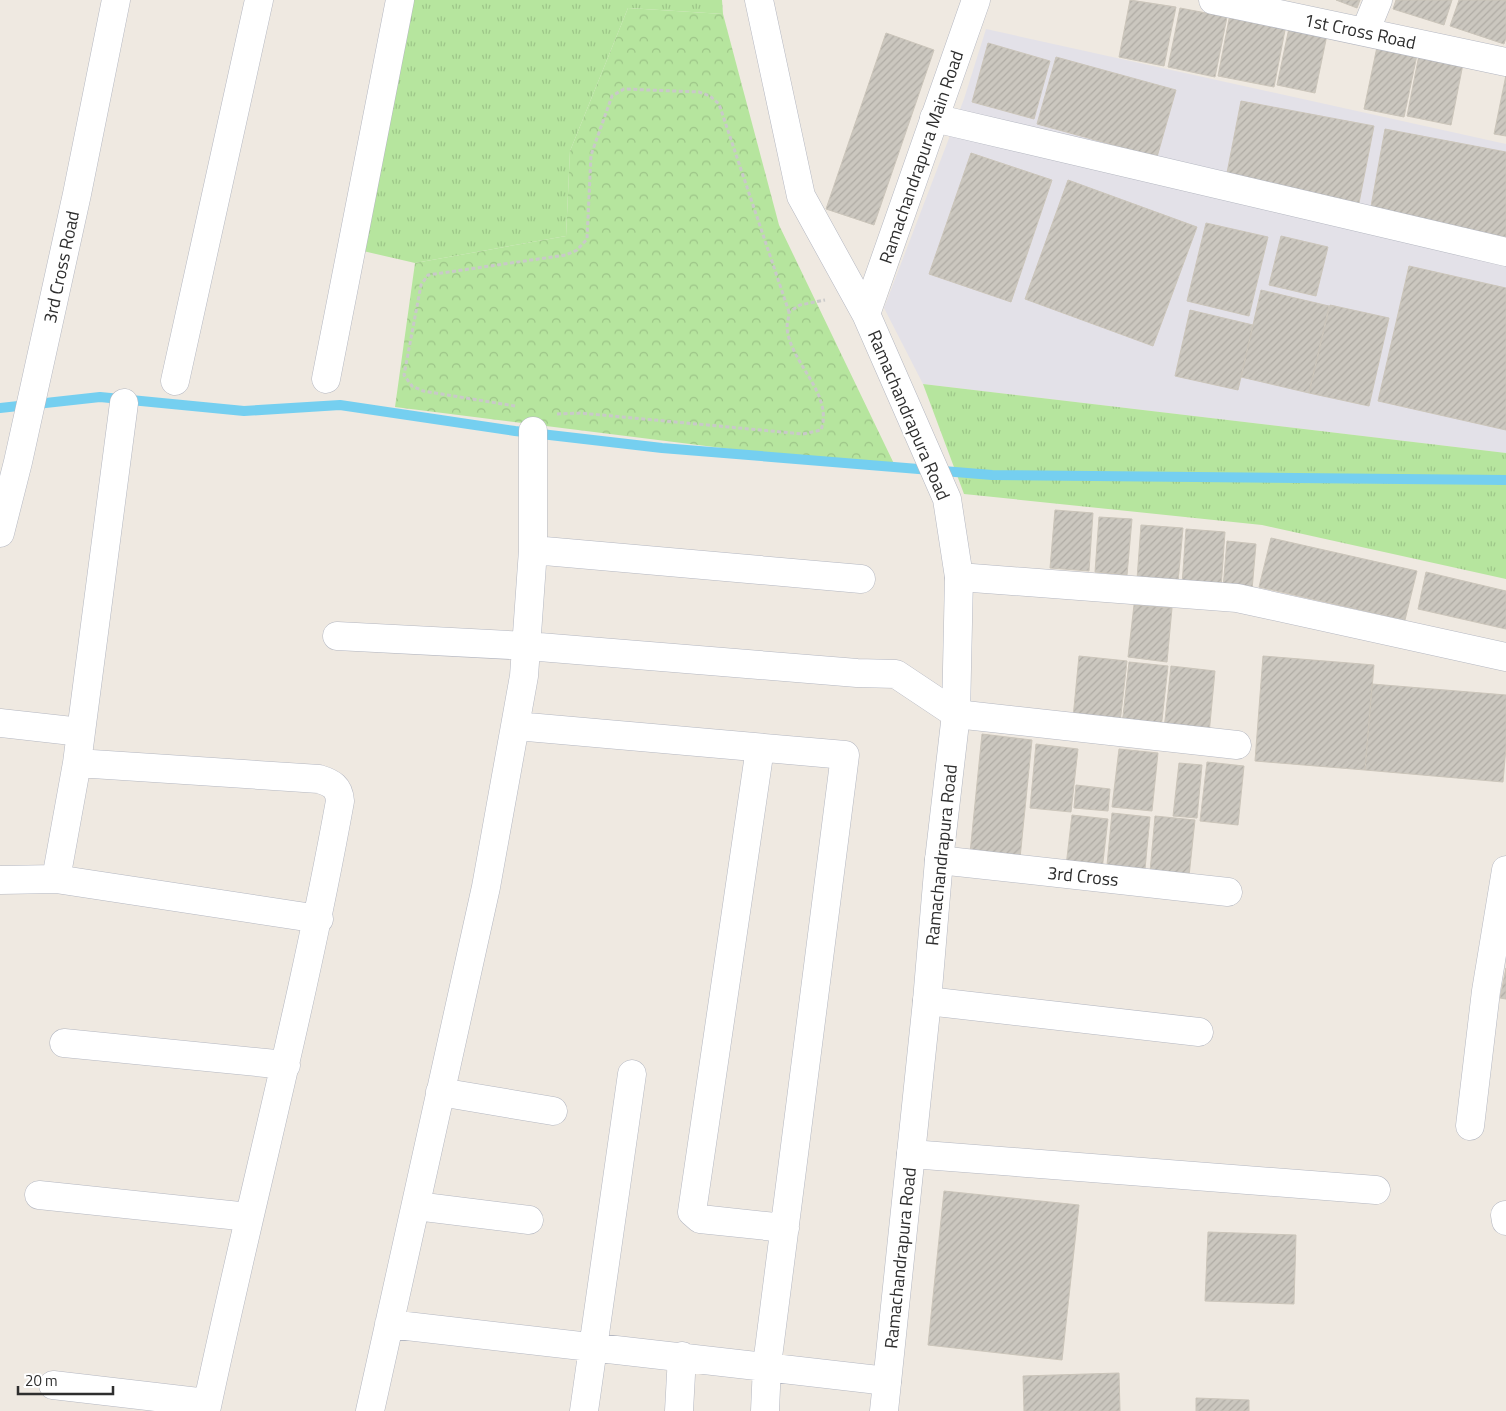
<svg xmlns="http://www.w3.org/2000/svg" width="1506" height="1411" viewBox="0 0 1506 1411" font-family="'Titillium Web',sans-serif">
<defs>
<pattern id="grass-tufts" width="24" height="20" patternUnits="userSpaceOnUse" patternTransform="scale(1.25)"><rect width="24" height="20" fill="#b6e59e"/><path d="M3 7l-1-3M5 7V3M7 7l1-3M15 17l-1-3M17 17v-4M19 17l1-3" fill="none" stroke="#9dc588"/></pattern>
<pattern id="forest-crowns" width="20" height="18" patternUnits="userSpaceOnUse" patternTransform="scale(1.25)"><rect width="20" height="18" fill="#b6e59e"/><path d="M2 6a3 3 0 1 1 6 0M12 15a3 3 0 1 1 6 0" fill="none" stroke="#9dc588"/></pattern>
<pattern id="building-hatch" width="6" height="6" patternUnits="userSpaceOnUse" patternTransform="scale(1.25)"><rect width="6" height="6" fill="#cbc7bf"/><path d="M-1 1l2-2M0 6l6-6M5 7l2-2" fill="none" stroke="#afaba4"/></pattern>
</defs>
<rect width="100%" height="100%" fill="#efe9e1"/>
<path fill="#e3e1e8" d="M986,29L1506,144V453L923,384L884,308L964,99Z"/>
<path fill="url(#grass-tufts)" d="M413,0H722L723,14L628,8L570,151L566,236L415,263L363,251Z
M923,384L1506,453V579L1262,525L964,494Z"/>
<path fill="url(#forest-crowns)" d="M628,8L723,14L779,225L897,470L395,407L415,263L566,236L570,151Z"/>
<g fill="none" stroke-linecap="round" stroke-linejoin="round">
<path stroke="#75cff0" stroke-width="10" d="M0,408L100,397L244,411L340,405L515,431L662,448L992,475L1506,480"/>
</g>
<path fill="url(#building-hatch)" stroke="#cbc5ba" d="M1130,0L1176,7L1164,66L1119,57Z
M1336,0H1360L1357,8Z
M1396,0H1452L1444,25L1393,9Z
M1459,0H1506V38L1504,44L1450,26Z
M1180,8L1227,17L1215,77L1168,67Z
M1230,14L1286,25L1274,87L1218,76Z
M1289,28L1327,35L1315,93L1277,85Z
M886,33L934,50L874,225L826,209Z
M988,43L1050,61L1034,119L972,102Z
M1377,47L1417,55L1404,117L1364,109Z
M1419,55L1463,64L1451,125L1407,116Z
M1056,57L1176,90L1157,157L1037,124Z
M1506,75V136L1494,134Z
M1241,101L1374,126L1358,208L1225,183Z
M1385,129L1506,152V237L1370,212Z
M971,153L1052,180L1011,302L929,274Z
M1068,180L1197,227L1153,346L1025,299Z
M1206,223L1268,237L1249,316L1187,301Z
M1281,236L1328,247L1316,296L1269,285Z
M1409,266L1506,288V430L1378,401Z
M1261,290L1329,306L1309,393L1241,377Z
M1330,305L1389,318L1369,406L1309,393Z
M1190,310L1253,325L1238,390L1175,376Z
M1055,510L1093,513L1089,571L1050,568Z
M1099,517L1132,519L1127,575L1095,572Z
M1141,525L1183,528L1178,582L1137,579Z
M1186,529L1225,532L1221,588L1182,585Z
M1271,538L1417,571L1405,620L1259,587Z
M1227,541L1256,544L1252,590L1223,588Z
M1426,572L1506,591V629L1418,609Z
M1134,605L1172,608L1167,662L1128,657Z
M1079,656L1127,661L1120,723L1073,718Z
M1263,656L1374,665L1365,770L1255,761Z
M1129,662L1168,666L1161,729L1122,725Z
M1171,666L1215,671L1209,734L1164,729Z
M1372,684L1506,695V747L1503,782L1365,770Z
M982,734L1032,740L1020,858L970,853Z
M1036,744L1078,749L1071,812L1030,808Z
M1119,749L1158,753L1152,811L1112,807Z
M1207,762L1244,766L1238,825L1200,821Z
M1179,763L1202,765L1197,818L1173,816Z
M1076,785L1110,789L1108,811L1074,808Z
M1112,813L1150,817L1145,869L1107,865Z
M1072,815L1108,819L1102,870L1066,866Z
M1155,816L1195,820L1189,876L1150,872Z
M1506,968V999L1500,998Z
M944,1191L1079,1205L1062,1360L928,1345Z
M1208,1232L1296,1235L1294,1304L1205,1301Z
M1119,1373L1120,1411H1024L1023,1376Z
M1196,1398L1249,1400V1411H1196Z"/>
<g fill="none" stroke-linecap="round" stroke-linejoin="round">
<defs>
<path id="street" d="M1213,0L1506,62
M1365,32L1378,0
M934,118L1506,252
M326,379L400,0
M175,381L259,0
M0,533L18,462L77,194L116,0
M533,550L861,579
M959,577L1237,598L1506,657
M337,636L527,646L857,673L896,674L956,714L1237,745
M0,723L81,732L77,763L319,779C332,783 339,787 340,801C303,1006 249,1207 206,1411
M516,726L845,755L767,1365L765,1411
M81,732L124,403
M760,748L692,1212L700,1219L785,1228
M939,860L1228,892
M56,879L77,763
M0,880L56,879L319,919
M927,1001L1199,1032
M64,1043L286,1065
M440,1092L553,1111
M1470,1126L1486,991L1506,870
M911,1154L1376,1190
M39,1195L249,1217
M416,1206L529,1220
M1505,1215L1506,1221
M389,1324L887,1381
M53,1385L207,1403
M370,1411L486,887L524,676L533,550V431
M584,1411L632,1074
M679,1411L682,1356"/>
<path id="secondary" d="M759,0L801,196L866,314L947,499L959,577L956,714L939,860L927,1001L884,1411
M866,314L976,0"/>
</defs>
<use href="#street" stroke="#b4b7c1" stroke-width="29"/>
<use href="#secondary" stroke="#b4b7c1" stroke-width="29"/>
<path stroke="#c9c9c9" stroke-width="3" stroke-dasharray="4 2.5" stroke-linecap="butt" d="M515,406L423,391L412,386L404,375L421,285L428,275L566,255L577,250L587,239L591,155L612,96L624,89L699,92L710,96L719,104L789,312
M557,414L580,413L803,434L821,430C834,394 790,363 787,328C787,323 789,317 789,312L800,305L825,300"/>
<use href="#street" stroke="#fff" stroke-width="28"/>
<use href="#secondary" stroke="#fff" stroke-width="28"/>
</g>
<g text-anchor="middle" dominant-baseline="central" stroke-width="5" stroke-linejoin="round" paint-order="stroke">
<g font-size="18" fill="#2e2e2e" stroke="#fff">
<text transform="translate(1360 31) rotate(12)">1st Cross Road</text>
<text transform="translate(921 157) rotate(-71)">Ramachandrapura Main Road</text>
<text transform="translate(61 267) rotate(-78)">3rd Cross Road</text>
<text transform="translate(909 415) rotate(67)">Ramachandrapura Road</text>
<text transform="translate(941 855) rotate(-84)">Ramachandrapura Road</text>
<text transform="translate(1083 876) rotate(6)">3rd Cross</text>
<text transform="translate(900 1258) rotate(-84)">Ramachandrapura Road</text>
</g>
</g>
<path d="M18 1386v8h95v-8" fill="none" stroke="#2e2e2e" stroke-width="2.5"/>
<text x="25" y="1386" font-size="15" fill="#2e2e2e" stroke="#ffffff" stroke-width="4" paint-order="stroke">20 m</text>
</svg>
